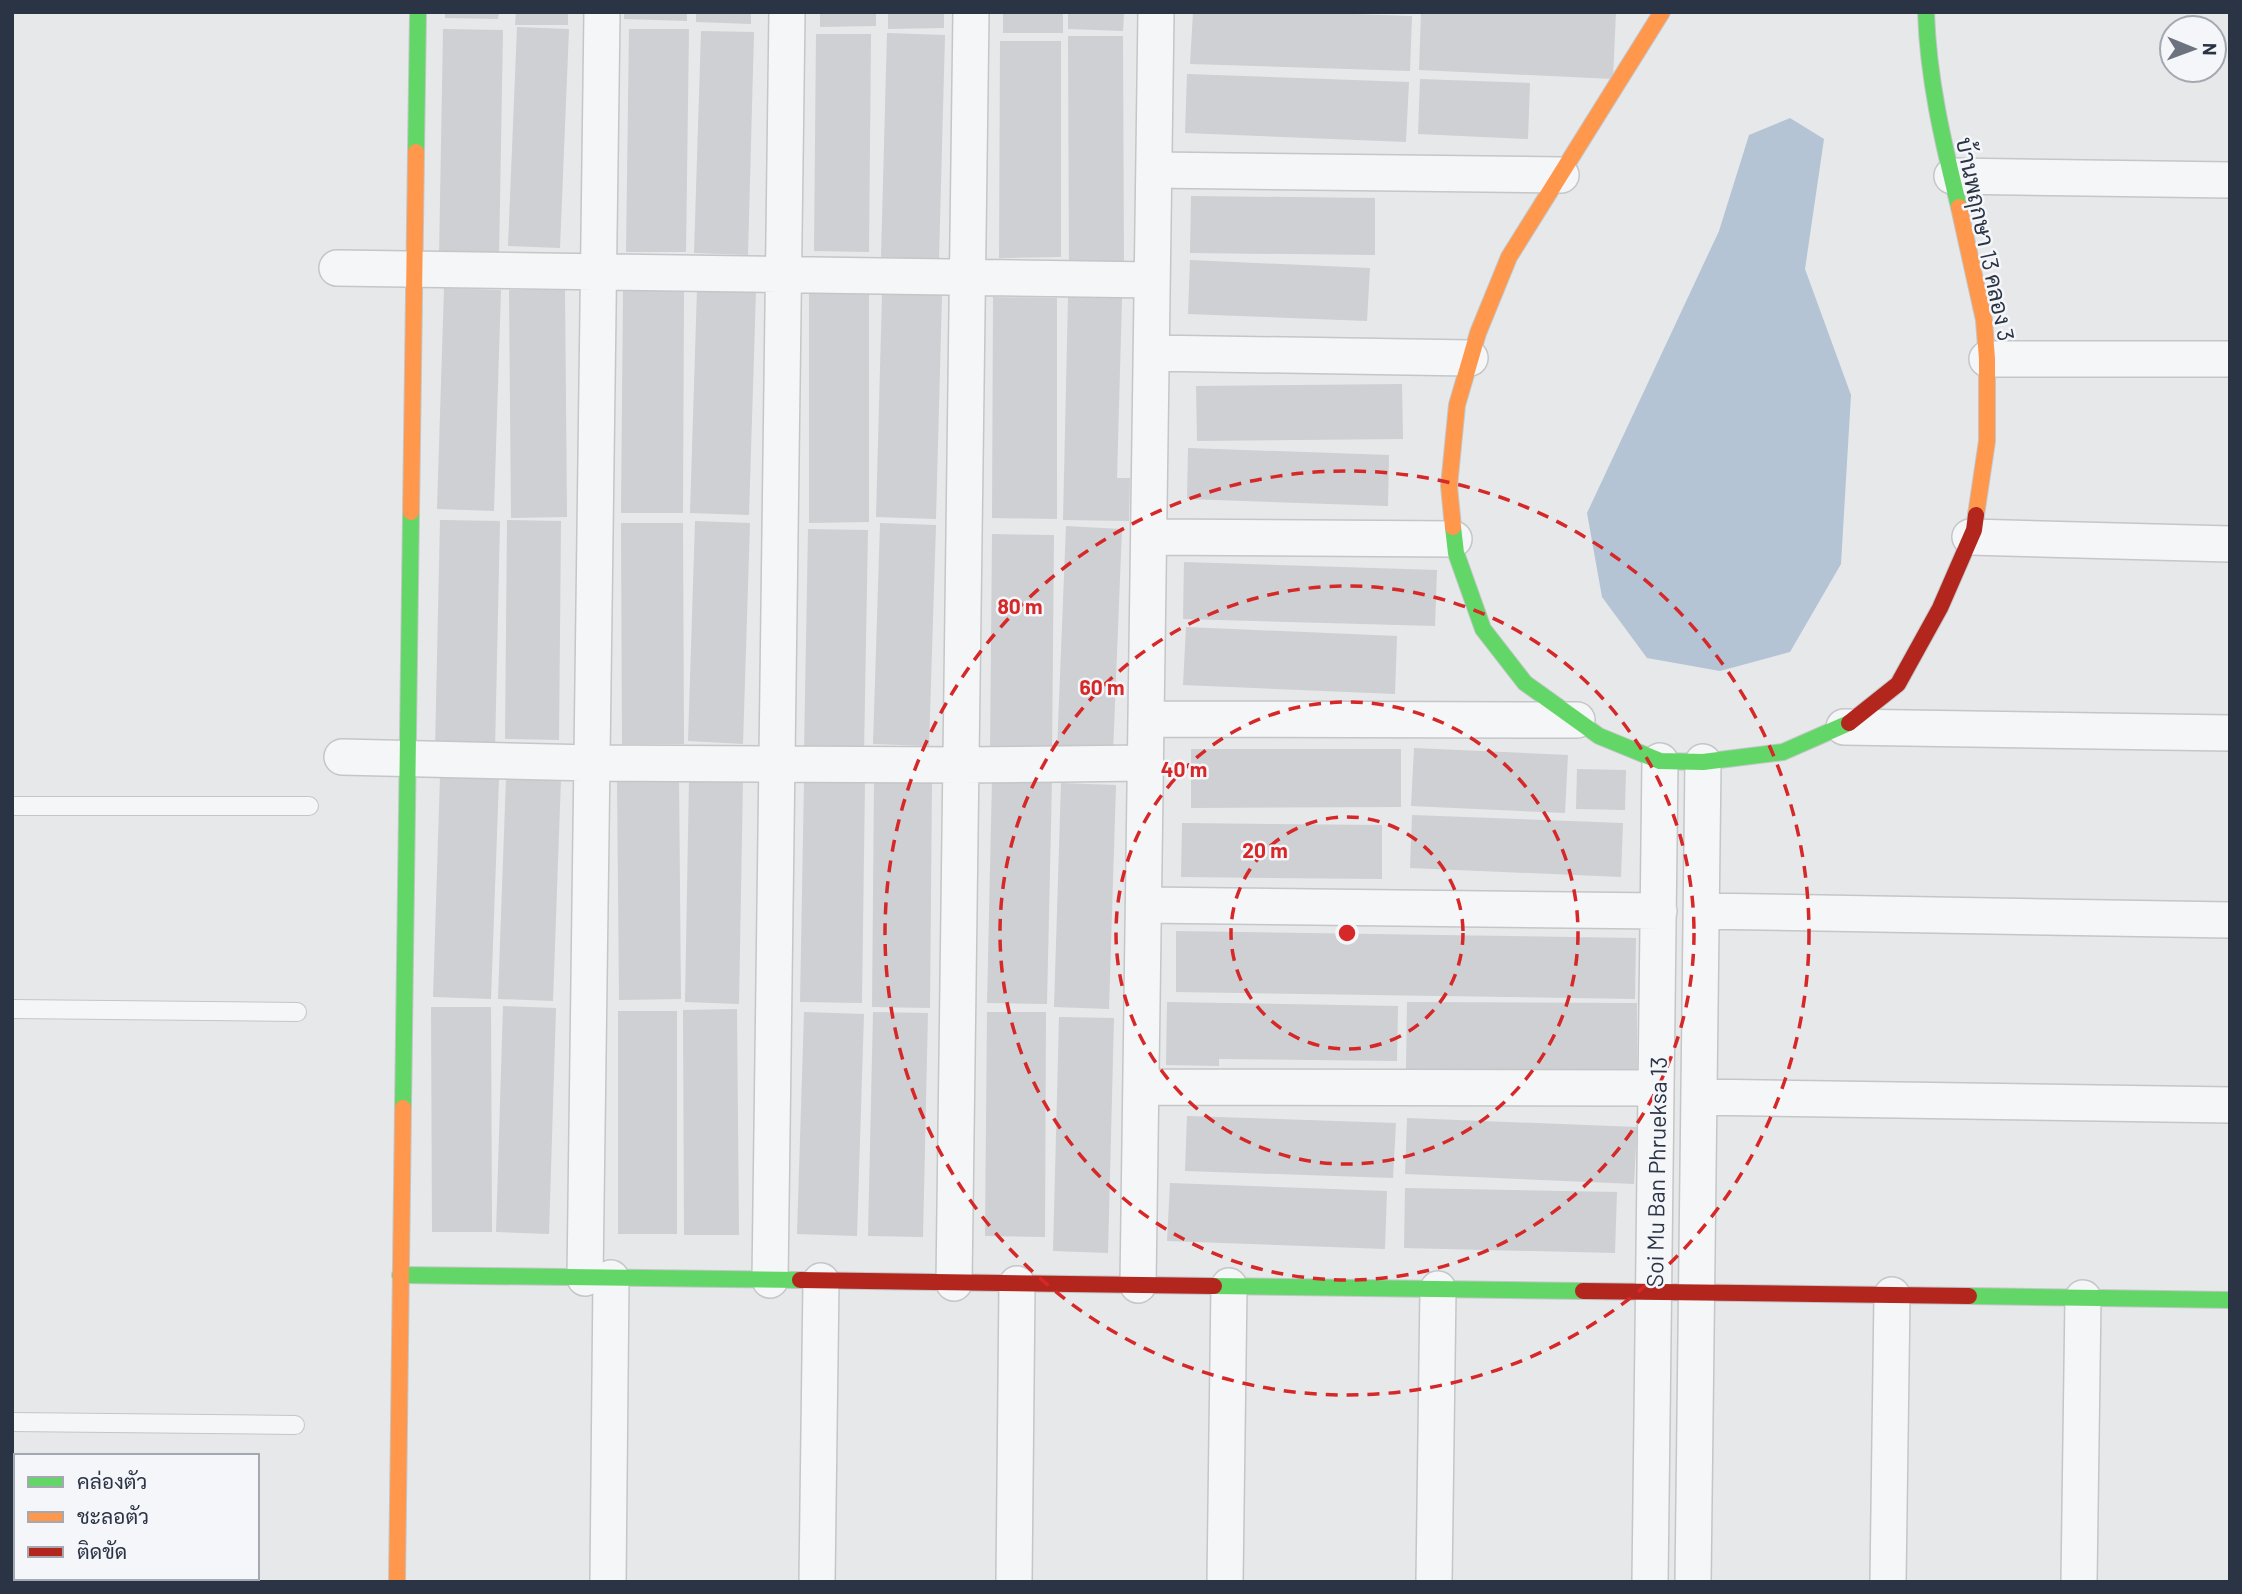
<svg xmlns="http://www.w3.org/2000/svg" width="2242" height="1594" viewBox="0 0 2242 1594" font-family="Barlow,Sarabun,sans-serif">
<rect width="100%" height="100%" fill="#e6e8ea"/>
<path fill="#b4c4d5" d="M1790,118L1824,139L1805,269L1851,395L1841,564L1790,652L1720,671L1647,658L1602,597L1587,513L1719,231L1749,135Z"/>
<path fill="#ced0d3" d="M445,12H499L498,19L445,18Z
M516,12H568V25H515Z
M624,12H687V21L624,19Z
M696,12H751V24L696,22Z
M820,12H876V26L820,27Z
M888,12H944V28L888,29Z
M1003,12H1063V33H1003Z
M1068,12H1124L1123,31L1068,29Z
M1193,12H1293L1412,16L1410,71L1190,64Z
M1421,12H1616L1613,79L1419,70Z
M517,27L569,29L560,248L508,246Z
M443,29L503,30L499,258H439Z
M629,29H689L686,252H626Z
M701,31L754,32L748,255L694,253Z
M887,33L945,35L939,260L881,257Z
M816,34H871L869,252L814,251Z
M1068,36H1123L1124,270L1069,271Z
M1000,41H1061V257L999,258Z
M1187,74L1409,82L1406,142L1185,133Z
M1420,79L1530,83L1528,139L1418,134Z
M1191,196L1375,198V255L1190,253Z
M1190,260L1370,268L1367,321L1188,314Z
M444,288L501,290L494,511L437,509Z
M565,289L567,517L511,518L509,290Z
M697,289L756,291L749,515L690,513Z
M623,291H684L683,513H621Z
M809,294H869V522L809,523Z
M882,294L942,295L936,519L876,517Z
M993,297L1057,298V519L992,518Z
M1068,297L1122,298L1117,478H1130L1129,521L1063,520Z
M1402,384L1403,439L1197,441L1196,386Z
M1188,448L1389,455L1388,506L1187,499Z
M440,520L500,521L495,750L435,749Z
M507,520L561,521L559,740L505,739Z
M695,521L750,523L743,744L688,741Z
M621,523H683L684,744H622Z
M880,523L936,525L929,746L873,744Z
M1066,526L1122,529L1113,753L1057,751Z
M808,529L868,530L864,753L804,752Z
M992,534L1054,535L1052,756L990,755Z
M1184,562L1437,570L1435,626L1183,619Z
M1186,627L1397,636L1395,694L1183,685Z
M1414,748L1568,755L1565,813L1411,806Z
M1191,749H1401V807L1191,808Z
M1577,769L1626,770L1625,810L1576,809Z
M440,776L499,779L491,999L433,997Z
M506,777L561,779L553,1001L498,999Z
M679,778L681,999L619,1000L617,779Z
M689,778L743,779L739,1004L685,1002Z
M992,779L1052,780L1047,1004L987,1003Z
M804,781L865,782L862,1003L800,1002Z
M874,781L932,782L930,1008L872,1007Z
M1061,783L1116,785L1109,1009L1054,1007Z
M1412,815L1623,823L1621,877L1410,868Z
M1182,823L1382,825V879L1181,877Z
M1176,931L1636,938L1635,999L1176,992Z
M1167,1002L1398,1006L1397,1061L1219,1059V1066L1166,1065Z
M1407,1002L1637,1003V1071L1406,1069Z
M503,1006L556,1008L549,1234L496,1232Z
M431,1007H491L492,1232H432Z
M737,1009L739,1235H684L683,1010Z
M618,1011H677V1234H618Z
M804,1012L864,1014L857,1236L797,1234Z
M873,1012L928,1013L923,1237L868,1236Z
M987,1012H1046L1045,1237L985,1236Z
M1059,1017L1114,1018L1108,1253L1053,1251Z
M1187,1116L1396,1123L1393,1178L1185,1171Z
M1407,1118L1637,1127L1634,1184L1405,1174Z
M1170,1183L1387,1191L1385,1249L1167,1241Z
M1405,1188L1617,1192L1615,1253L1404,1248Z"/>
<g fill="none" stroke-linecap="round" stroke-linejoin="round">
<defs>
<path id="lane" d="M12,806H309
M12,1009L297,1012
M12,1422L295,1425"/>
<path id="street" d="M1154,170L1561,175
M1952,176L2230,180
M337,268L1152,280
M1152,353L1470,358
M1987,359H2230
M1149,537L1454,539
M1970,537L2230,544
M1146,719L1577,720
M1844,727L2230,733
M342,757L592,763L961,765L1146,763
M1144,905L1659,911
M1701,911L2230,920
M1141,1087L1656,1088
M1699,1097L2230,1105
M585,1278L602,12
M770,1280L787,12
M954,1283L971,12
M1138,1285L1156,12
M608,1582L611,1278
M817,1582L821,1281
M1014,1582L1017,1284
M1225,1582L1229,1286
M1434,1582L1438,1289
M1650,1582L1660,761
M1693,1582L1703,762
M1888,1582L1892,1295
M2079,1582L2083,1298"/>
<path id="fast" d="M1926,12C1928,79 1943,142 1959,207
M416,152L418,12
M1453,527L1456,553L1483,629L1525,683L1599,736L1660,761L1703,762L1783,752L1849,723
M403,1108L411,512
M400,1275L800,1280
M1214,1286L1583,1291
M1969,1296L2230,1300"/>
<path id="slow" d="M1959,207L1984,320L1987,359V441L1976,515
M411,512L416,152
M1453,527L1449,486L1457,405L1478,333L1509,257L1662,12
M397,1582L403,1108"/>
<path id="jam" d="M1849,723L1898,684L1940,608L1974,530L1976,515
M800,1280L1214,1286
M1583,1291L1969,1296"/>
</defs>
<use href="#lane" stroke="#c4c6c8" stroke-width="20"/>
<use href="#street" stroke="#c4c6c8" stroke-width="38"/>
<use href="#fast" stroke="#c4c6c8" stroke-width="18"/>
<use href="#slow" stroke="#c4c6c8" stroke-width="18"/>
<use href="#jam" stroke="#c4c6c8" stroke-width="18"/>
<use href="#lane" stroke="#f5f6f7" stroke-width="18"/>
<use href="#street" stroke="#f5f6f7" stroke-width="35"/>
<use href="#fast" stroke="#63d668" stroke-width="16"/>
<use href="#slow" stroke="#ff974d" stroke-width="16"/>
<use href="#jam" stroke="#b3261e" stroke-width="16"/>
</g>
<g fill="none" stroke="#d62828" stroke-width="3.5" stroke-dasharray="12 9">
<circle cx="1347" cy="933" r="116"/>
<circle cx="1347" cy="933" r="231"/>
<circle cx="1347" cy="933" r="347"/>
<circle cx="1347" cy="933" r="462"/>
</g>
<g text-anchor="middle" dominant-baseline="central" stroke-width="5" stroke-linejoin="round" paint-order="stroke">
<g font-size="23" fill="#2b3445" stroke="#f4f6f9">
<text transform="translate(1986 239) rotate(78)">บ้านพฤกษา 13 คลอง 3</text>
<text transform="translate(1656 1172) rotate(-89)">Soi Mu Ban Phrueksa 13</text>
</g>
</g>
<circle cx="1347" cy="933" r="10" fill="#d62828" stroke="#f4f6f9" stroke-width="3.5"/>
<g font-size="21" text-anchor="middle" font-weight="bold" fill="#d62828" stroke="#f4f6f9" stroke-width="5" stroke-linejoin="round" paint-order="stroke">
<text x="1020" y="614">80 m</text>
<text x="1102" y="695">60 m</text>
<text x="1184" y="777">40 m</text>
<text x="1265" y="858">20 m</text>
</g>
<rect width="2242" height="1594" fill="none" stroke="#2b3445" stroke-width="28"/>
<rect x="14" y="1454" width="245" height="126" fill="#f4f6f9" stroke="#a4a8b1" stroke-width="2"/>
<rect x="28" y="1477" width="35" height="10" fill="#63d668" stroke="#a4a8b1" stroke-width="2"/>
<text x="77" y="1489" font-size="21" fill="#2b3445">คล่องตัว</text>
<rect x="28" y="1512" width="35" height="10" fill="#ff974d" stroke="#a4a8b1" stroke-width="2"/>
<text x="77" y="1524" font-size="21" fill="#2b3445">ชะลอตัว</text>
<rect x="28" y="1547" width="35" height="10" fill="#b3261e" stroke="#a4a8b1" stroke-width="2"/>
<text x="77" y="1559" font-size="21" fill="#2b3445">ติดขัด</text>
<g transform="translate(2193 49) rotate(91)"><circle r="33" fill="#f4f6f9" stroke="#a4a8b1" stroke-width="2"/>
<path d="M0-5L12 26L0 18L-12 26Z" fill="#6c737f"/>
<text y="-10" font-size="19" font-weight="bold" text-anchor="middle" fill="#2b3445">N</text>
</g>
</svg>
